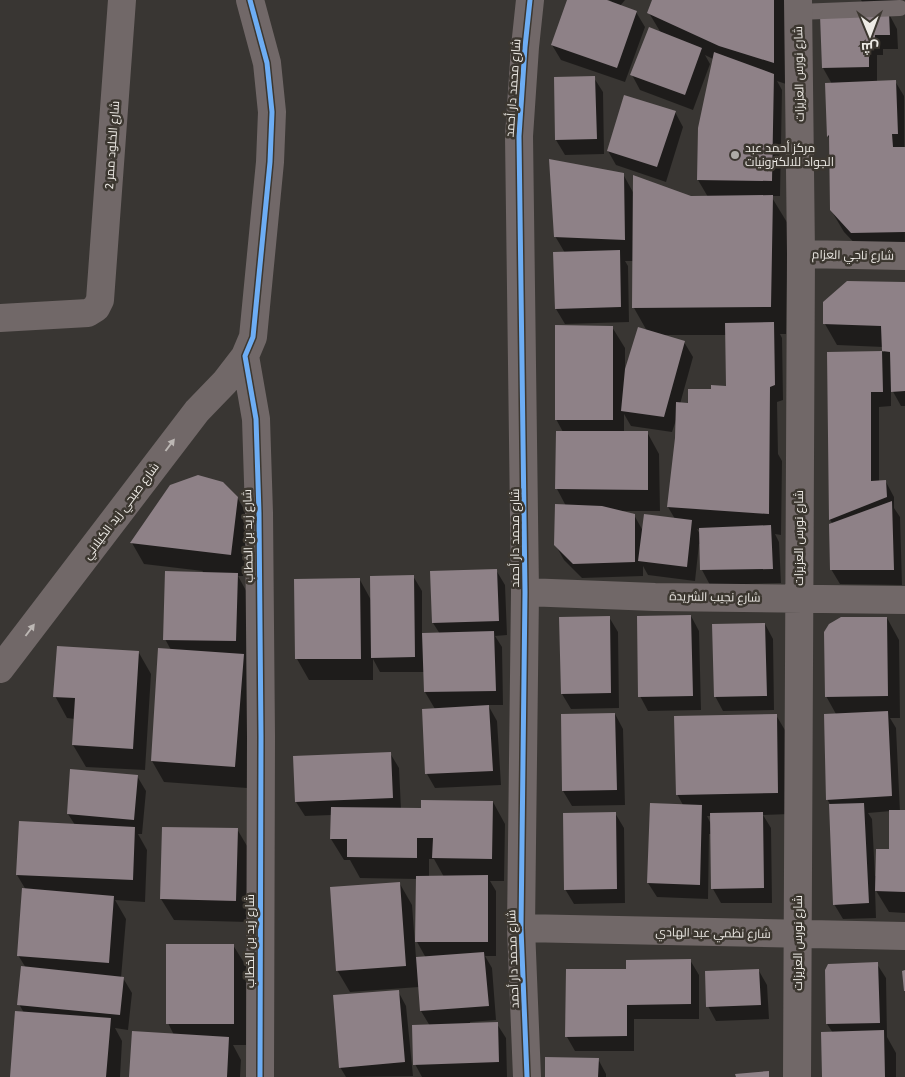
<svg xmlns="http://www.w3.org/2000/svg" width="905" height="1077" viewBox="0 0 905 1077" font-family="'Fira Sans',Cairo,sans-serif">
<rect width="100%" height="100%" fill="#393633"/>
<path fill="#0007" fill-rule="evenodd" d="M568,0H603L612,3V2L609,0H625L620,6L636,12L645,27L625,82L561,60L552,45Z
M654,0H786V84L777,81L782,90L780,196H771L788,224L786,334H780L782,338L783,400L777,402L778,454L782,461L781,535L775,534L779,542L781,583L710,585L702,570L701,544H699L695,581L648,575L643,566V576L582,578L564,560L555,544L566,506L557,489L563,432L556,419L612,327L625,348V374L647,331L634,308V261H625L628,266L629,322L565,324L556,309L565,253L555,236L623,174L634,194L708,197L698,180L713,59L705,55L710,64L693,110L640,90L632,75L661,33L649,13ZM663,335H727V388L712,391L689,405L680,404L693,357L684,342ZM624,414L631,426L672,432L676,420V438L668,507L675,519L643,531L634,515L620,511H660L659,454L647,432H624ZM697,529L700,530L701,536Z
M861,0H899L868,12Z
M889,14L897,29L898,49H883V55H877V82L895,81L904,96L905,254H865L844,232L831,210L830,140L828,136L832,84L823,68Z
M594,78L603,92L604,154L565,155L556,140Z
M675,112L683,127L666,182L616,165L608,151Z
M905,283V406H901L891,388V406L879,407V482H886L894,497V508L900,517L902,585L840,584L831,569L833,524L830,520L828,354L884,352L883,347L837,345L825,324Z
M237,497L250,520L243,576H238L249,596L247,788L164,782L152,761L171,650L165,639L203,571L144,564L132,543Z
M496,570L505,585L507,635L495,636L502,647L503,705H488L497,721L501,785L435,788L427,774L435,709L425,692L424,672H380L373,659V680H309L297,659L360,580L371,600L413,576L422,591V635L440,634L433,623L432,572Z
M691,616L699,631L701,710L648,711L640,696Z
M609,617L618,632L619,708L571,709L562,694Z
M887,618L899,640L900,718H890L896,728L900,812H905V913L889,912L875,889L876,918L843,919L834,904L830,804L827,799L836,714L826,696ZM891,811L890,850L877,876H875L872,819L868,813Z
M765,624L773,639L774,710L723,711L715,696Z
M139,653L151,674L145,770L86,767L73,745L75,719L67,718L55,696Z
M615,714L623,729L625,805L572,806L563,791Z
M776,715L789,737L790,814L763,815L771,828L772,903H721L713,889L712,834H709L708,899L657,897L648,883L683,805L677,794ZM707,816H711V824Z
M390,753L399,768L401,809L423,810L493,802L505,824L504,881H490L496,891V956H485L492,968L496,1020L470,1022V1025L497,1024L506,1038L507,1077H422L415,1064L430,1026L421,1011L419,987L350,992L337,970L400,884L412,905L416,958H426L416,940L417,879L360,878L350,860H344L331,839L332,815L305,816L296,802ZM429,859H434L444,877H429Z
M137,776L146,791L142,834H138L147,850L145,902L115,900L126,919L121,978H123L132,993L128,1030L115,1028L122,1041L120,1077H11L24,1013L19,1004L26,968L18,955L26,890L17,875L75,825L68,814Z
M615,813L624,828L625,903L574,904L565,889Z
M237,829L250,851L248,922L174,920L161,899Z
M233,945L246,966V1045H233L241,1060L240,1077H131L174,1035L168,1023Z
M690,960L699,975V1019H634V1051H575L567,1037L628,970Z
M877,964L886,978L887,1037L896,1053V1077H823L833,1033L827,1024Z
M759,971L767,985L769,1019L716,1021L708,1006Z
M398,991L406,1006L413,1076L346,1077L340,1067Z
M598,1059L606,1074V1077H546Z"/>
<path fill="#8e8187" d="M567,0H607L637,11L617,68L551,45Z
M652,0H774V63L719,46L647,13Z
M889,13L890,35H875V40H869V67L822,68L820,15Z
M649,27L702,48L685,95L630,75Z
M714,52L774,74L772,181L697,180L698,128Z
M595,76L597,139L555,140L554,77Z
M896,80L898,134H892L893,147H905V232L851,233L830,210L829,135L827,137L825,83Z
M624,95L676,111L657,167L607,151Z
M549,159L624,173L625,240L554,237Z
M633,175L691,196L773,195L771,307L632,308Z
M620,250L621,307L555,309L553,252Z
M847,281L905,282V391L891,392L890,352L882,351L881,326L823,324V302Z
M774,322L775,385L770,387L769,514L667,507L675,438L676,402L688,403V389H711V385L726,386L725,323Z
M555,325L613,326V420H555Z
M638,327L685,341L664,417L621,411L625,369Z
M882,351L883,392H871V481L886,480L887,497L829,520L827,352Z
M556,431H648V490L555,489Z
M198,475L223,482L238,497L231,555L130,543L170,485Z
M892,501L894,570H830L829,524Z
M555,504L602,506L635,514V562L573,564L554,545Z
M644,514L692,520L687,567L638,561Z
M771,525L773,569L700,570L699,528Z
M497,569L499,621L432,623L430,571Z
M165,571L238,573L236,641L163,640Z
M414,575L415,657L371,658L370,576Z
M360,578L361,659H295L294,579Z
M691,615L693,696L638,697L637,616Z
M610,616L611,693L561,694L559,617Z
M841,617H887L888,696L825,697L824,632L829,624Z
M765,623L767,696L714,697L712,624Z
M494,631L496,691L424,692L422,633Z
M57,646L139,651L133,749L72,745L75,698L53,697Z
M158,648L244,654L235,767L151,761Z
M489,705L493,771L425,774L422,709Z
M888,711L892,796L826,800L824,714Z
M615,713L617,790L562,791L561,714Z
M777,714L778,793L676,795L674,716Z
M391,752L393,798L295,802L293,756Z
M70,769L138,775L134,820L67,814Z
M421,800L493,801L492,859L432,858L433,838H417V858L347,857V839H330L331,807L421,808Z
M650,803L702,805L700,885L647,883Z
M864,803L869,903L833,905L829,804Z
M889,810H905V892L875,891L876,849H889Z
M616,812L617,889L564,890L563,813Z
M763,812L764,888L711,889L710,813Z
M19,821L135,827L133,880L16,875Z
M162,827L238,828L236,901L160,899Z
M488,875V942H415L416,876Z
M400,882L406,966L336,971L330,887Z
M22,888L114,896L109,963L17,956Z
M166,944H234V1024H166Z
M484,952L489,1006L420,1011L416,957Z
M691,959V1004L627,1005V1036L565,1037L566,969H626V960Z
M878,962L880,1023L826,1024L825,970L828,964Z
M21,966L124,977L120,1015L17,1005Z
M759,969L761,1005L706,1007L705,971Z
M905,970V991H904L902,971Z
M399,990L405,1062L339,1068L333,995Z
M15,1011L111,1018L106,1077H10Z
M498,1022L499,1062L413,1065L412,1025Z
M884,1030L885,1077H822L821,1032Z
M132,1031L229,1037L227,1077H129Z
M545,1057L599,1058L598,1077H545Z
M769,1071V1077H736L735,1074Z"/>
<g fill="none" stroke-linecap="round" stroke-linejoin="round">
<path stroke="#716868" stroke-width="16" d="M798,12L900,8"/>
<path stroke="#716868" stroke-width="28" d="M250,0L267,63L272,112L270,162L253,337L245,356L256,419L259,513L261,737L260,1077
M801,254L905,256
M0,318L88,313L96,308L100,300L122,0
M525,592L655,597L905,600
M0,669L197,411L225,382L245,356
M521,928L905,936
M527,1077L521,928L525,592L519,136L525,47L530,0
M797,1077L801,254L798,0"/>
<defs>
<path id="cycleway" d="M250,0L267,63L272,112L270,162L253,337L245,356L256,419L259,513L261,737L260,1077
M527,1077L521,928L525,592L519,136L525,47L530,0"/>
</defs>
<use href="#cycleway" stroke="#3c3730" stroke-width="8"/>
<use href="#cycleway" stroke="#6dadf4" stroke-width="5"/>
</g>
<defs><path id="oneway-solid" d="M-6-.8H1V-3.2L6.5 0L1 3.2V.8H-6Z" transform="scale(1.25)"/></defs>
<g fill="#bcb7b4">
<use href="#oneway-solid" transform="translate(170 445) rotate(-53)"/>
<use href="#oneway-solid" transform="translate(30 630) rotate(-53)"/>
</g>
<circle fill="#afaca7" stroke="#3c3730" stroke-width="2" cx="735" cy="155" r="5"/>
<g text-anchor="middle" dominant-baseline="central" stroke-width="5" stroke-linejoin="round" paint-order="stroke">
<g font-size="12" fill="#eeebe6" stroke="#3c3730">
<text transform="translate(799 74) rotate(-91)">شارع نورس العزيزات</text>
<text transform="translate(513 88) rotate(-86)">شارع محمد دار أحمد</text>
<text transform="translate(112 145) rotate(-86)">شارع الخلود ممر 2</text>
<text transform="translate(853 255) rotate(1)">شارع ناجي العزام</text>
<text transform="translate(121 511) rotate(-53)">شارع صبحي زيد الكيلاني</text>
<text transform="translate(248 536) rotate(-91)">شارع زيد بن الخطاب</text>
<text transform="translate(515 538) rotate(-90)">شارع محمد دار أحمد</text>
<text transform="translate(799 538) rotate(-90)">شارع نورس العزيزات</text>
<text transform="translate(715 597) rotate(1)">شارع نجيب الشريدة</text>
<text transform="translate(713 933) rotate(1)">شارع نظمي عبد الهادي</text>
<text transform="translate(250 941) rotate(-90)">شارع زيد بن الخطاب</text>
<text transform="translate(798 943) rotate(-90)">شارع نورس العزيزات</text>
<text transform="translate(513 959) rotate(-92)">شارع محمد دار أحمد</text>
</g>
<g font-size="12" fill="#eeebe6" stroke="#3c3730" text-anchor="start">
<text x="745" y="148">مركز أحمد عبد<tspan x="745" dy="14">الجواد للالكترونيات</tspan></text>
</g>
</g>
<g transform="translate(870 35) rotate(179)" stroke="#3c3730" stroke-width="4" paint-order="stroke">
<path d="M0-4L9 19L0 12L-9 19Z" fill="#eeebe6"/>
<text y="-8" font-size="14" font-weight="bold" text-anchor="middle" fill="#eeebe6">ش</text>
</g>
</svg>
